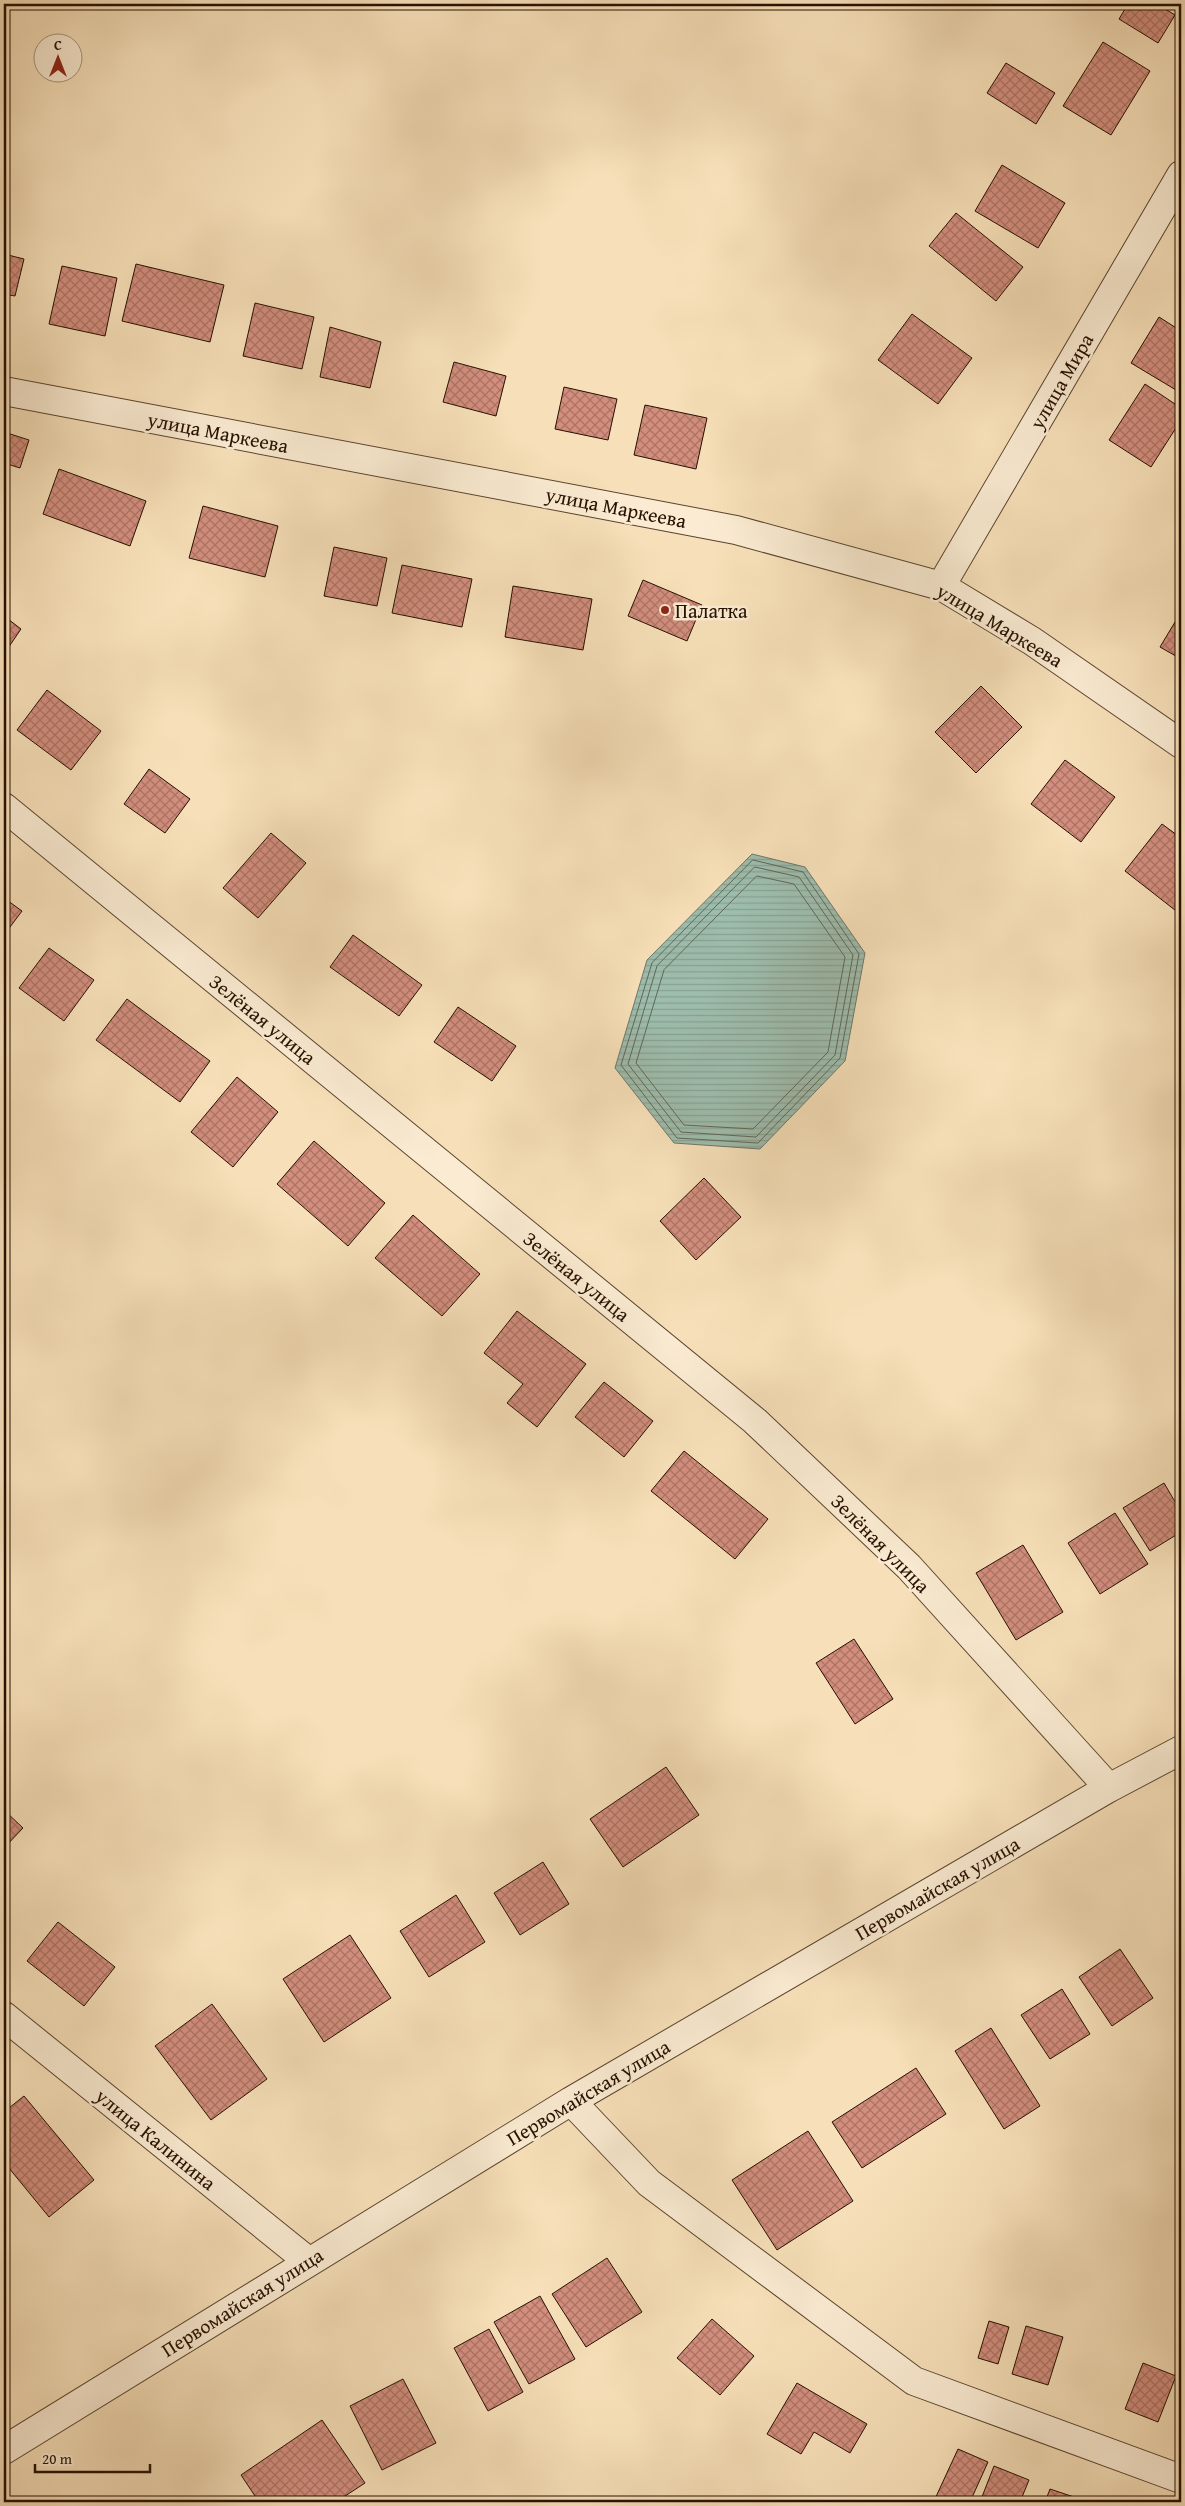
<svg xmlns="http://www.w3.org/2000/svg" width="1185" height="2506" viewBox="0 0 1185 2506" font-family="'Gentium Book Plus',serif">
<defs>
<pattern id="water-rules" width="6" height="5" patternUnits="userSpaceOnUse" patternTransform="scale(1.25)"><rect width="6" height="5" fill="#9dbdad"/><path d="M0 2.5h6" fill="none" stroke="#87a193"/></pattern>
<pattern id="building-cross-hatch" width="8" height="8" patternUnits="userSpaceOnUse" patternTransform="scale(1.25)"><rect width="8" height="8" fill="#d38e7e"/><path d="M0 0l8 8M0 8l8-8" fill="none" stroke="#ab7365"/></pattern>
</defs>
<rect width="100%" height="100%" fill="#f7e0b9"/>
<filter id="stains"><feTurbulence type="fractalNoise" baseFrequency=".004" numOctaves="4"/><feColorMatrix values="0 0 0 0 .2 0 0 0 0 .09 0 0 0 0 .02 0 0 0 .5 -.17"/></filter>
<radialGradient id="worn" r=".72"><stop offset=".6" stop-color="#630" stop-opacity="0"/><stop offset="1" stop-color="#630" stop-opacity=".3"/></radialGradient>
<path fill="url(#water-rules)" stroke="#6e7868" d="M752,854L805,867L865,953L845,1061L760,1149L674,1143L615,1068L647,960Z"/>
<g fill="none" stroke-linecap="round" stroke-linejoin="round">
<path stroke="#626656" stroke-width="1" d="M753,860L803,872L859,954L840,1058L758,1143L677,1138L621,1065L652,963Z
M755,867L799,877L853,955L835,1055L756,1137L681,1132L628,1064L657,966Z
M757,876L794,884L845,957L828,1052L753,1129L684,1125L636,1063L664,970Z"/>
</g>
<path fill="url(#building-cross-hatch)" stroke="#271000" d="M1128,4H1157L1175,15L1158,43L1119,19Z
M1103,42L1150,71L1111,135L1063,106Z
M1006,63L1055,93L1036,124L987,93Z
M1002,165L1065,203L1038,248L975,211Z
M956,213L1023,267L996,301L929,246Z
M4,254L24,259L15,296L4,294Z
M136,264L224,285L210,342L122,321Z
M62,266L117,278L105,336L49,324Z
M255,303L314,317L302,369L243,356Z
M912,314L972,358L938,404L878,360Z
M1159,317L1181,331V393L1131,363Z
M330,327L381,342L370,388L320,377Z
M454,362L506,376L496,416L443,402Z
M1145,384L1181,408V420L1151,467L1109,440Z
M564,387L617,399L608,440L555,429Z
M645,405L707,418L696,469L634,455Z
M4,432L29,440L20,468L4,463Z
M59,469L146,501L130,546L43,514Z
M203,506L278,526L265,577L189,558Z
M334,547L387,558L377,606L324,596Z
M402,565L472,579L462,627L392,613Z
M643,580L702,605L687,641L628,616Z
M513,586L592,599L583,650L505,637Z
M1181,612V659L1160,647Z
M4,616L21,629L4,654Z
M981,686L1022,727L976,773L935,732Z
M47,690L101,731L71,770L17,730Z
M1065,760L1115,797L1081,842L1031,804Z
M149,769L190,799L165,833L124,804Z
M1162,824L1181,838L1180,914L1125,871Z
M271,833L306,863L258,918L223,888Z
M4,898L22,911L4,935Z
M353,935L422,985L399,1016L330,967Z
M49,948L94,980L64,1021L19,988Z
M127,999L210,1061L180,1102L96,1040Z
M458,1007L516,1046L492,1081L434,1042Z
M237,1077L278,1112L233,1167L191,1132Z
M314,1141L385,1203L348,1246L277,1184Z
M704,1178L741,1217L696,1260L660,1221Z
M413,1215L480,1274L442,1316L375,1258Z
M517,1311L586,1364L537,1427L507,1403L523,1384L484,1353Z
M604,1382L653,1421L624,1457L575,1417Z
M684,1451L768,1519L735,1559L651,1491Z
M1164,1483L1181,1512V1532L1150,1551L1123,1508Z
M1115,1513L1148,1564L1100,1594L1068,1543Z
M1023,1545L1063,1612L1016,1640L976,1573Z
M854,1639L893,1699L855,1724L816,1663Z
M666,1767L699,1815L623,1867L590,1819Z
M4,1810L23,1828L4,1848Z
M543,1862L569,1904L520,1935L494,1893Z
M456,1895L485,1942L429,1977L400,1931Z
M58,1922L115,1967L84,2006L27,1961Z
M350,1935L391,1998L324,2042L283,1979Z
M1120,1949L1153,1998L1112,2026L1079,1977Z
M1062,1989L1090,2034L1050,2059L1021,2015Z
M212,2004L267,2079L211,2120L155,2046Z
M991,2028L1040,2106L1004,2129L955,2051Z
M916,2068L946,2114L862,2168L832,2122Z
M24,2096L94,2180L49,2217L4,2162V2112Z
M808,2131L853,2201L777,2250L732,2180Z
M607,2258L642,2312L586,2347L552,2294Z
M540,2296L575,2359L529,2384L494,2322Z
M712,2319L754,2356L720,2395L677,2358Z
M989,2321L1009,2327L998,2364L978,2358Z
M1026,2326L1063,2337L1048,2385L1012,2374Z
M489,2329L523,2392L488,2411L454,2348Z
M1143,2363L1176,2376L1158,2422L1125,2409Z
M403,2379L436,2443L382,2470L350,2406Z
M797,2383L867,2424L850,2453L814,2432L801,2454L767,2434Z
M322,2420L365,2483L336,2502H259L241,2475Z
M958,2449L988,2462L970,2502H935L934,2501Z
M994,2466L1029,2480L1020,2502H980Z
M1050,2489L1083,2500L1082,2502H1045Z"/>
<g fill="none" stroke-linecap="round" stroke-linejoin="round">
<defs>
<path id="minor" d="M4,391L736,530L941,586L1032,641L1181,744
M941,586L1181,175
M4,807L755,1421L909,1567L1109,1788
M4,2016L308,2261
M571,2101L649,2183L914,2381L1181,2479
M4,2450L571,2101L1109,1788L1181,1750"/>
</defs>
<use href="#minor" stroke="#5b442e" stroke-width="30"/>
<use href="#minor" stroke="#faebd2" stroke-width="28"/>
</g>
<circle fill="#8f2418" stroke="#faebd2" stroke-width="2" cx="665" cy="610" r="5"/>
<g text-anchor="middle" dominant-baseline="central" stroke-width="5" stroke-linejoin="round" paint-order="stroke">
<g font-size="20" fill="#271000" stroke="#faebd2">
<text transform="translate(1061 381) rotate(-60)">улица Мира</text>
<text transform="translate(218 432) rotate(11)">улица Маркеева</text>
<text transform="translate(616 507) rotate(11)">улица Маркеева</text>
<text transform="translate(1000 625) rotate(31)">улица Маркеева</text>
<text transform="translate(263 1019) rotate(39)">Зелёная улица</text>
<text transform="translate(577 1276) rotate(39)">Зелёная улица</text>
<text transform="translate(881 1543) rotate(45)">Зелёная улица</text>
<text transform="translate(937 1888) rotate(-30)">Первомайская улица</text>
<text transform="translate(588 2092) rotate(-31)">Первомайская улица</text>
<text transform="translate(156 2139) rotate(39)">улица Калинина</text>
<text transform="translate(242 2302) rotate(-32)">Первомайская улица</text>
</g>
<g font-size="20" fill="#271000" stroke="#faebd2" text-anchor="start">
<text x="675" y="610">Палатка</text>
</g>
</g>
<rect width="1185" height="2506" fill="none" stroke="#f7e0b9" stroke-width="20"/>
<rect x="5" y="5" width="1175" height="2496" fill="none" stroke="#271000" stroke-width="2.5"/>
<rect x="10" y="10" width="1165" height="2486" fill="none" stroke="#271000"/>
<g transform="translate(58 58)"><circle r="24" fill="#faebd2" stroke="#a6937e"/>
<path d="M0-4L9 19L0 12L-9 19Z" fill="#8f2418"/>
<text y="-8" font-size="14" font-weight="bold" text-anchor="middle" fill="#271000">С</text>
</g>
<path d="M35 2464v8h115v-8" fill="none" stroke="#271000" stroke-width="2.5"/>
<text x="42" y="2464" font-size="15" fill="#271000" stroke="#faebd2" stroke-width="4" paint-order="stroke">20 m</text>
<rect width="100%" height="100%" filter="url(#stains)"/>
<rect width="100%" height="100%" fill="url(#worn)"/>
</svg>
